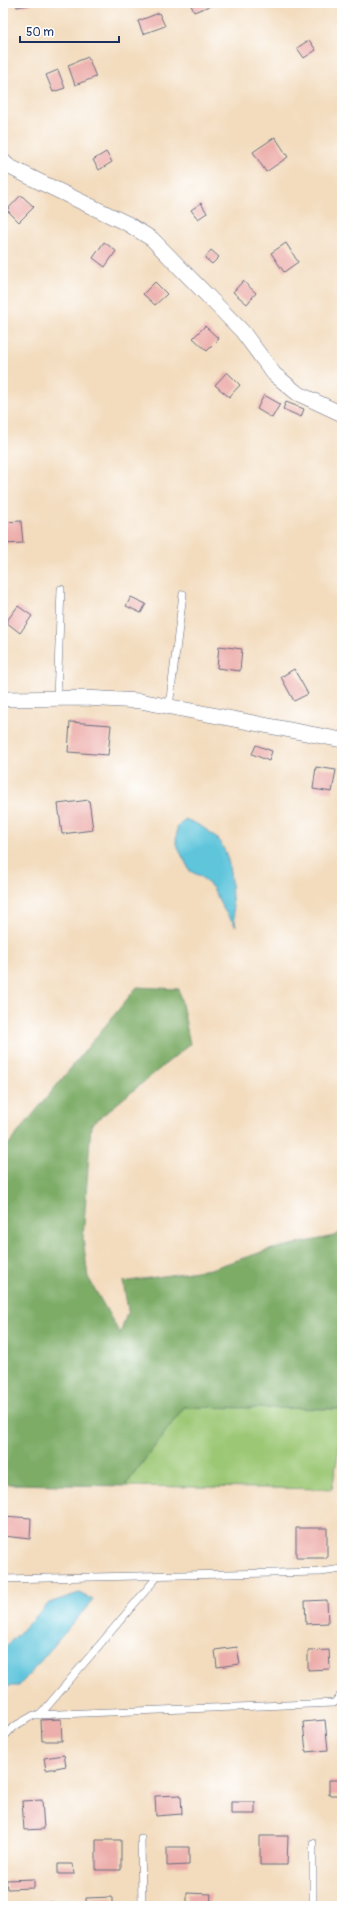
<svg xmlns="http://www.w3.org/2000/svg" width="345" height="1909" viewBox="0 0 345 1909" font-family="Pangolin,sans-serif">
<rect width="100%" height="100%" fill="#fff"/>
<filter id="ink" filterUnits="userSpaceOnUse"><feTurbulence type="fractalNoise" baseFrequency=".025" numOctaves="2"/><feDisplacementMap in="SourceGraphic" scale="8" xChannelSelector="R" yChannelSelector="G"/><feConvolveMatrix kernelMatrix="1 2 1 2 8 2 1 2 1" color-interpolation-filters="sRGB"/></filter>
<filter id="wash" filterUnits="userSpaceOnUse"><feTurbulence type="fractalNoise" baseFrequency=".012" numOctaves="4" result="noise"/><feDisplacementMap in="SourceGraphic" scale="16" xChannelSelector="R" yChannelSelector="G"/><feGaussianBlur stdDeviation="0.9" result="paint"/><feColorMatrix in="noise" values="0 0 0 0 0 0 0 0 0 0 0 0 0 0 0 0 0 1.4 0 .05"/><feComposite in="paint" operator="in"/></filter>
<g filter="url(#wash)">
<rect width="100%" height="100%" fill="#f3dcbe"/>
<path fill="#9cc875" stroke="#5c7c6a" d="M184,1407L342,1409V1431L332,1489L125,1486Z"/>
<path fill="#7dac66" stroke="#4c6e62" d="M137,987L179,989L190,1044L91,1125L83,1239L88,1277L120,1334L128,1310L123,1282L210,1269L268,1250L334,1236L342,1231V1409L184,1407L125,1486L3,1484V1151Z"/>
<path fill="#5ec5db" stroke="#3c7a9c" d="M185,819C244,841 225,878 236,926L224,910L213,888L200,876L190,871L176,844L177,828Z
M79,1593L93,1600L19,1686H3V1649L49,1603Z"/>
<g id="blocks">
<path fill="#edafac" d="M16,3H35V4L17,7Z
M190,3H212V5L194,12Z
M159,13L165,26L143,34L138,21Z
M309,40L316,50L304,58L297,48Z
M88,57L96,77L75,85L68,65Z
M58,70L65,88L53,92L46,75Z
M275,137L288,157L266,172L253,152Z
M106,152L112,162L99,170L93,160Z
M21,195L34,207L19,222L7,210Z
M201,203L207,213L198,219L191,210Z
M104,242L116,251L105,267L93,258Z
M286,243L298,262L284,272L271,253Z
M211,250L219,257L212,264L205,258Z
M243,281L256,293L247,304L233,292Z
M155,282L167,294L155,305L143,294Z
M205,326L219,339L207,351L193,338Z
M227,372L240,385L229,397L215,385Z
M264,395L280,404L272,418L257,409Z
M286,402L304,409L301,417L283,409Z
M21,521L23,543L3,544V522Z
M131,597L146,604L141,613L126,606Z
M18,606L32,616L20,633L6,622Z
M219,646L242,649L240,671L217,668Z
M294,669L308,694L294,701L281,677Z
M70,722L111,725L108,755L68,752Z
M256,745L272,751L269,761L252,754Z
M316,767L336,770L332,792L313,789Z
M89,800L93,830L62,834L58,804Z
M3,1516L31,1518L30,1539L3,1536Z
M296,1528H327V1558H296Z
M327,1600L328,1623L306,1624L305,1601Z
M237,1647L240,1664L217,1667L215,1650Z
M329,1650L330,1669L308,1670V1651Z
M61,1719L62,1741H42L41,1720Z
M325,1720L328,1750L306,1752L303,1722Z
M64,1755L66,1766L46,1770L44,1758Z
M329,1780H342V1795H329Z
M181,1795L182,1814L156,1816L155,1796Z
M42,1800L44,1829L24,1830L22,1801Z
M231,1802H255V1814H231Z
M260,1836H288L287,1865H260Z
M96,1840H121V1870H96Z
M167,1847H189V1865L167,1866Z
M58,1864H73L74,1874H58Z
M34,1879V1888L7,1889L6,1880Z
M187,1893L211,1894L210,1906H187Z
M112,1897V1906H86V1898Z
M30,1902H53L54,1906H30Z"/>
</g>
</g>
<g filter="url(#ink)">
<use href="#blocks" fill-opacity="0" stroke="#676c80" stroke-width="1"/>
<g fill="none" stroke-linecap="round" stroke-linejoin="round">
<defs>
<path id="service" d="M57,698L61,589
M169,707L183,594
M3,1579L321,1572L342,1569
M40,1715L158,1576
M3,1738L13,1727L34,1715L334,1703L342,1694
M141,1838L142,1906
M313,1906V1843"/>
<path id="minor" d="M3,161L8,166L38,181L128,224L152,239L242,331L274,374L297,393L342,414
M3,699L85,698L140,701L342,740"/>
</defs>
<use href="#service" stroke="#676c80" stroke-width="8"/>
<use href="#minor" stroke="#676c80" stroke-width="16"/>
<use href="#service" stroke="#fff" stroke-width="7"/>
<use href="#minor" stroke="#fff" stroke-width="15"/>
</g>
</g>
<rect width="345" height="1909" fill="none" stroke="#fff" stroke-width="16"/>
<path d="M20 36v6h99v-6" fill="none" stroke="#1b2f5e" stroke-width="2"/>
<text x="26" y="36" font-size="12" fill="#1b2f5e" stroke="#ffffff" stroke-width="3" paint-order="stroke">50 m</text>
</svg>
